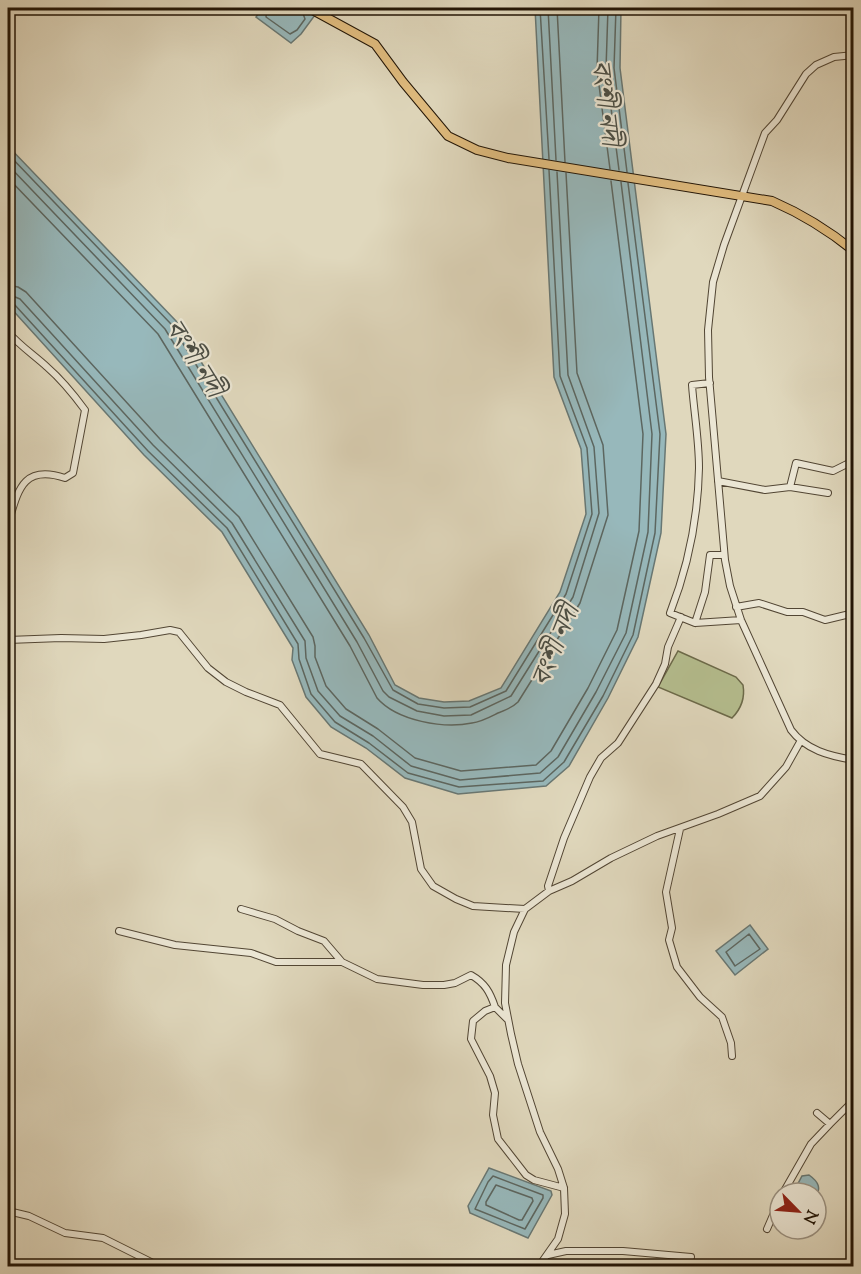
<svg xmlns="http://www.w3.org/2000/svg" width="861" height="1274" viewBox="0 0 861 1274" font-family="'Sorts Mill Goudy','Noto Serif Bengali',serif">
<rect width="100%" height="100%" fill="#e0d8bd"/>
<filter id="stains"><feTurbulence type="fractalNoise" baseFrequency=".00333" numOctaves="4"/><feColorMatrix values="0 0 0 0 .2 0 0 0 0 .09 0 0 0 0 .02 0 0 0 .5 -.17"/></filter>
<radialGradient id="worn" r=".72"><stop offset=".6" stop-color="#630" stop-opacity="0"/><stop offset="1" stop-color="#630" stop-opacity=".3"/></radialGradient>
<path fill="#b5be8f" stroke="#6c6a4a" stroke-width="1.5" d="M678,651L736,677L743,685C745,697 741,709 732,718L658,687Z"/>
<path fill="#97b8bb" stroke="#687773" stroke-width="1.5" d="M262,8H302L315,15L301,34L291,43L256,17Z
M535,8H621L620,68L666,434L661,533L638,637L608,698L569,766L546,786L458,794L405,778L366,748L331,727L306,697L292,660L293,648L222,532L144,455L8,305V146L176,321L369,635L395,685L419,698L444,702L469,701L501,688L560,592L586,514L581,449L554,377Z
M750,925L768,949L735,975L716,951Z
M489,1168L551,1191L552,1195L528,1238L470,1213L468,1206Z
M809,1175C819,1182 821,1188 816,1198V1193H793L802,1176Z"/>
<g fill="none" stroke-linecap="round" stroke-linejoin="round">
<path stroke="#5c6660" stroke-width="1.5" d="M267,8L266,17L290,34L297,30L305,19L301,8
M540,8L549,159
M548,8L556,160
M557,8L565,162
M599,8L597,70L610,169
M608,8L606,69L619,170
M616,8L614,68L627,172
M8,154L171,324L364,638L393,690L418,704L444,708L470,707L506,691L566,594L592,514L587,448L560,376L549,170
M8,165L165,329L357,642L383,691L389,697L417,711L444,716L471,715L511,696L573,597L599,513L594,447L568,375L557,172
M8,178L158,334L350,646L377,698C397,721 444,729 472,723C481,722 490,717 498,713C506,710 512,708 518,702L580,603L608,515L603,445L577,373L566,173
M8,285L18,287L26,292L160,439L239,517L313,637L315,646V657L326,686L346,709L378,729L415,758L461,771L536,765L551,751L588,688L617,630L639,531L643,434L611,181
M8,294L20,299L153,445L232,523L305,641L306,658L318,691L340,716L373,736L411,766L460,780L540,773L558,757L596,692L626,633L648,532L652,434L621,182
M8,302L14,304L148,451L227,528L298,644L299,659L311,694L335,722L369,743L408,773L459,787L543,781L564,762L603,696L633,635L655,533L660,434L628,183
M749,934L760,949L735,966L726,952Z
M493,1176L543,1195V1198L525,1229L475,1209L488,1182Z
M496,1185L532,1198L533,1201L522,1220H519L486,1205V1202Z"/>
<defs>
<path id="minor" d="M854,55L834,57L816,65L806,74L777,120L765,133L724,245L713,282L708,330L709,377L725,560L730,586L741,620L791,730C806,750 829,756 854,760
M8,332C20,346 34,355 47,367C62,380 74,395 85,410L73,473L65,478C22,464 18,491 8,524
M718,481L765,490L790,487L828,493
M790,487L796,463L833,471L847,464L854,465
M724,555H710L705,592L695,623L741,620
M736,607L759,603L787,612H803L825,620L854,613
M695,623L670,613C688,567 698,517 699,468C699,440 694,412 692,385L710,383
M8,640L61,638L104,639L141,635L170,630L179,632L208,668L226,682L246,692L280,705L320,754L361,764L403,807L412,822L421,869L433,886L456,899L473,906L525,909
M680,829L666,892L672,928L669,940L677,967L700,997L722,1017L731,1043L732,1056
M549,891L548,886L564,838L590,777L601,758L618,743L656,684L665,664L668,647L681,617
M241,909L275,919L298,931L324,941L342,962L377,979L423,985H444L455,983L471,975C485,983 490,992 495,1007
M119,931L175,945L251,953L276,962H342
M850,1008L854,1017
M508,1020L495,1007L485,1011L473,1021L471,1039L490,1076L495,1093L493,1115L498,1139L526,1175L534,1180L564,1188
M830,1124L854,1100
M783,1193L811,1144L830,1124L817,1113
M8,1211L29,1216L65,1233L103,1238L159,1266
M767,1229L780,1199
M548,1255L566,1251H623L691,1257
M539,1266L558,1239L565,1214L564,1188L558,1169L540,1132L518,1064L511,1034L505,1003L506,965L514,932L525,909L549,891L572,881L611,858L657,836L718,814L760,796L786,767L800,742"/>
<path id="major" d="M309,8L375,44L403,82L448,136L477,150L508,158L772,201C802,214 828,230 854,251"/>
</defs>
<use href="#minor" stroke="#524634" stroke-width="8"/>
<use href="#major" stroke="#221506" stroke-width="10"/>
<use href="#minor" stroke="#ebe6d4" stroke-width="6"/>
<use href="#major" stroke="#e0bc7e" stroke-width="8"/>
</g>
<g text-anchor="middle" dominant-baseline="central" stroke-width="4.5" stroke-linejoin="round" paint-order="stroke">
<g font-size="27" font-style="italic" fill="#4b4e45" stroke="#ebe6d4">
<text transform="translate(604 103) rotate(83)">বংশী নদী</text>
<text transform="translate(193 359) rotate(58)">বংশী নদী</text>
<text transform="translate(557 646) rotate(-68)">বংশী নদী</text>
</g>
</g>
<rect width="861" height="1274" fill="none" stroke="#e0d8bd" stroke-width="30"/>
<rect x="9" y="9" width="843" height="1256" fill="none" stroke="#221506" stroke-width="3"/>
<rect x="15" y="15" width="831" height="1244" fill="none" stroke="#221506" stroke-width="1.5"/>
<g transform="translate(798 1211) rotate(115)"><circle r="28" fill="#ebe6d4" stroke="#9b9282" stroke-width="1.5"/>
<path d="M0-4.5L10 22L0 15L-10 22Z" fill="#8f2418"/>
<text y="-9" font-size="16" font-weight="bold" text-anchor="middle" fill="#221506">N</text>
</g>
<rect width="100%" height="100%" filter="url(#stains)"/>
<rect width="100%" height="100%" fill="url(#worn)"/>
</svg>
